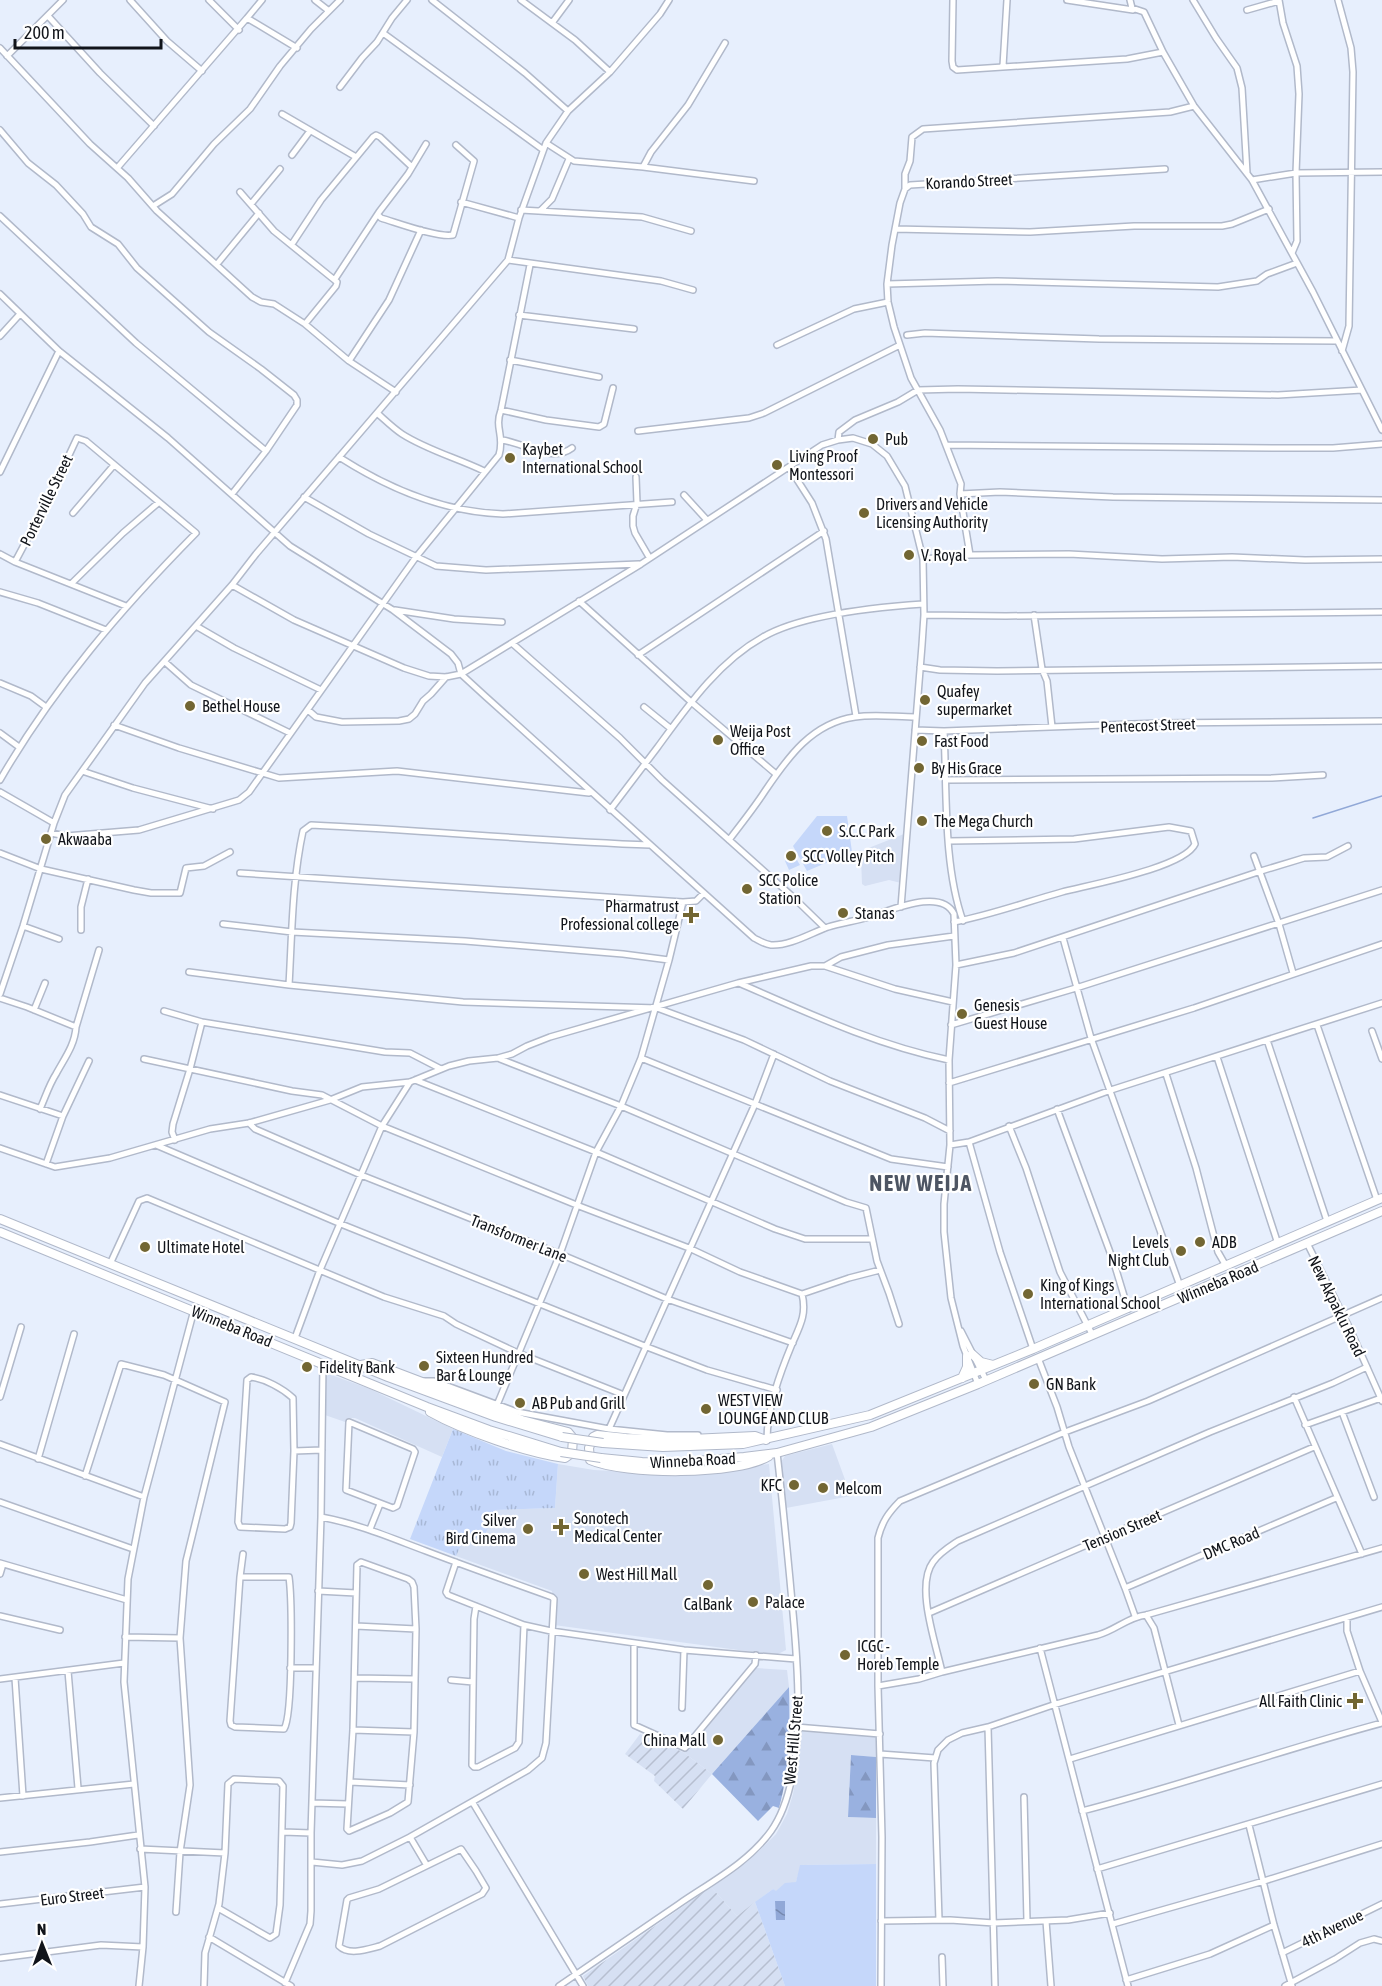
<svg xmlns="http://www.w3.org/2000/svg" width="1382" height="1986" viewBox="0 0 1382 1986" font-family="'Asap Condensed',sans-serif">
<defs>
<pattern id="industrial-furrows" width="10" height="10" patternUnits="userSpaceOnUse" patternTransform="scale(1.5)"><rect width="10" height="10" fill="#d6e0f3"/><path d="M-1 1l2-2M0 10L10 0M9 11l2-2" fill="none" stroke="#b7bfd0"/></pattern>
<pattern id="grass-tufts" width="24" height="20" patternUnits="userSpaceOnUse" patternTransform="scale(1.5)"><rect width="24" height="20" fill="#c5d7fa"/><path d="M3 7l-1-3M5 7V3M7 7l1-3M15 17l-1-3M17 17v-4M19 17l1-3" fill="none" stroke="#a8b8d6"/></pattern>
<pattern id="forest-firs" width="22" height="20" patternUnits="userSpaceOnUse" patternTransform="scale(1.5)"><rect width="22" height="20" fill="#99b1e0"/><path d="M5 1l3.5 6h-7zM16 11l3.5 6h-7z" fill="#8397c0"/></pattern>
<pattern id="water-waves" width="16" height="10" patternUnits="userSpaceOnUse" patternTransform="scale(1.5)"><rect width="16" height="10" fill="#91a8d7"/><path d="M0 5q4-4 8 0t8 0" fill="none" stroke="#7588ae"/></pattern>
</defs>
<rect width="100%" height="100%" fill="#e7effd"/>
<path fill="#d6e0f3" d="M904,834L901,883L889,880L865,886L862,884L861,858L866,849Z
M326,1373L370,1389L453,1429L442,1457L355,1418H347L345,1422L325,1415Z
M832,1444L851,1496L786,1508L781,1462L785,1456Z
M558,1464L594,1470L648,1473L714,1470L769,1464L786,1650L776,1655L554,1625L552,1591L456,1556L463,1538H484L494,1510L555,1508Z
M756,1668L787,1670L789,1687L712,1774L683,1752Z
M800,1730L874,1736L876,1738V1757L851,1755L848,1817L876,1818V1864L801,1865L796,1882L776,1892L773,1889L737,1916L711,1887L759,1851L776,1834L787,1814L793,1794L797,1773L798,1732Z"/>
<path fill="url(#industrial-furrows)" d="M640,1734L683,1752L712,1774L683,1809L654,1781L655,1776L625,1754Z
M711,1887L737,1916L755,1902L785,1986H588L583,1976Z"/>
<path fill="url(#grass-tufts)" d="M453,1429L506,1451L558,1464L555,1508L495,1510L484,1538L464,1539L456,1556L410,1539Z"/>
<path fill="url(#forest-firs)" d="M789,1687C790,1728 790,1768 779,1808L773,1806L758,1821L712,1774Z
M851,1755L876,1757V1818L848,1817Z"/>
<path fill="#c5d7fa" d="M817,816H847L852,852L807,871L793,846Z
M791,850L800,865L789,870L785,861Z
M876,1864V1986H785L755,1902L773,1889L776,1891L785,1883L796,1882L800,1865Z"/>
<path fill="url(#water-waves)" d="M775,1901H785V1920H776Z"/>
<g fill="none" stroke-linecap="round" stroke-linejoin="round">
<path stroke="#91a8d7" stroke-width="1.5" d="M1313,818L1382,796"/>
<defs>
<path id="minor" d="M130,0L167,41L202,71
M209,0L239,30
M315,0L329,11
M432,0L525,73L568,111
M521,0L575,40L610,72
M953,0L952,61L953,67L957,70L1127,59L1163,52
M1067,0L1133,10
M1130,0L1132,8L1144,12L1163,52L1194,106L1252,180L1313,292L1382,430
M1193,0L1216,38L1237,68L1242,88L1247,173
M1279,0L1283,23L1297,66L1299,94L1296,173L1297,241L1292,253
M1338,0L1351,48L1353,72L1349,326L1342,351
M1247,10L1279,1
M48,16L100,73L154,126
M247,18L262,0
M552,23L569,0
M383,33L542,149
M0,48L90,144L128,178L157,211L252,297L261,302L274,304L305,324L349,361L396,392
M7,56L63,0
M1003,66L1007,0
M340,87L362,58L377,42L392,18L407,0
M282,114L356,157
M0,130L28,163L56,185L83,214L91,227L118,244L137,268L209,332L261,369L294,395L297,400V405L266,451L232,494
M546,143L574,161L643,167L651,152L688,105L725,43
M292,155L310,131
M118,167L247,18L297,48
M643,167L754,181
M1252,180L1296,173L1382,172
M905,189V174L910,161L912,137L923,129L1170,112L1194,106
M240,192L274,231L337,282L336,286L305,324
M461,202L519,218
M251,204L280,169
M153,206L172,194L214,144L250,109L280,66L311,29L340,0
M521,210L642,217L691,231
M540,211L552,199L569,159
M378,215L381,218C398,223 438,238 453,235L474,161L456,145
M0,216L136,343L266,451
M895,229L1030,232L1134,226H1222L1232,224L1269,209
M292,244L321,200L373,137L376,135L380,137L412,167
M508,260L661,281L693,290
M217,264L259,213
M335,279L379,212L408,174L426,144
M887,284L997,281L1218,287L1257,281L1267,274L1297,263
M0,294L59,351L168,438L290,546L393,610L451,654L458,663L461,674L485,696L754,938C760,941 764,944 771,945C790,946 811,933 828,927C841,923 855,921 869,917C890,911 941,887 954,914L956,965L949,1060L950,1145L944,1204V1232L951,1298L963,1346L978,1384
M519,315L634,329
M907,335L925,333L1099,339L1337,341
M0,336L20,314
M777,345L854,309L888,302
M510,360L599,377
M349,361L389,300L421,230
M501,410L546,420L599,427L604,424L613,388
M377,413C385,420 393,428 402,434C427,450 457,458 484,471
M638,431L749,418L764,413L900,345
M502,440C524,443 552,463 572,448
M838,440L839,432L855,420L898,402L918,390L958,389L1278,395L1362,390
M946,445L1281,448H1333L1382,444
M339,457C389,489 443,512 503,514L672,502
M789,467L812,503L826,539L856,716
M0,472L59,351
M636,477L637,503L633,516V526L635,533L649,557
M960,494L1000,492L1113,497L1382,500
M684,495L706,519
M304,497L369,534L436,566L486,570L639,564
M73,513L114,465
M0,554L15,562L126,606
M970,555L960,494L961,484L940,430L911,378L894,327L888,302L887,284L892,245L900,203L905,189L910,185L1165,169
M923,559L970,555L1069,554L1162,559L1232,557L1305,560L1382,559
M72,583L123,533L158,503
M232,585L294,620L404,668L429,676L446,677L461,674L641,564L822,445L838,440L853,438L872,444L887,456L905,486L923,559L924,615L922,645L901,907
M0,592L38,603L106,630
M579,601L690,701L776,774
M395,610L454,619L502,622
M924,615L1006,616L1382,612
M1034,615L1042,669L1047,681L1052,727
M196,626L234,648L321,690
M513,644L620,738L662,780L793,897L825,928
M638,655L824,531
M165,662L191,685L290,733
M920,667L940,670L997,671L1382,666
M0,683L31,696L46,707
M644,707L670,728
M308,710L316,717L342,722L399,721L409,719L415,714L423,701L431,694L446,677
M114,725L179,748L279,778L397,771L589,793
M915,730L944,731L1160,723L1382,721
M944,731C947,790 943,865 963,921
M0,733L19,747
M82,771L133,788L213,809
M0,780C53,688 122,608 196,533L86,441L77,438L48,500L15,562
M947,780L1272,778L1323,775
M0,792L54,823
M610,810C626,789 641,769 657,748C687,707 718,662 763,637C801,615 879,607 923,604
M51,833L66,836L139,830L239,800L249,792L416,557L499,455C505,435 494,429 501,410L530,265
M729,840C741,824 754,808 765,791C788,757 812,723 855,717C875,714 896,717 916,717
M949,841L1074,839L1169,827L1191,831L1195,844C1184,868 1088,885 1062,892C1026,902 991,915 954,922
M0,853L41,869L134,890L151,893H180L186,868L204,866L230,852
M1254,856L1279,924L1293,973
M240,873L683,902L696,901L704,893
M223,924L292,932L465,941L623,954L669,960L683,902
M23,926L59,939
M81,930V907L88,879
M1063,938L1091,1038L1180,1286
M956,965L1014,953L1261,871L1304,858L1327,857L1348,846
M825,966L895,989L953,1002
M189,972L289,985L463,1002L657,1008L744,1040L830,1081L925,1118L950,1131
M739,983C808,1013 876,1045 949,1060
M289,985C292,934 292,882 303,831L311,825C424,830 537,841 650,845
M0,994L23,926L54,823L65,795L145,683L232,585L256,554L508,260L519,218L546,143L568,111L610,72L660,14L669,0
M0,998L27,1007L76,1027L99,950
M34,1010L45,983
M164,1011L202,1022L385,1052L410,1053L441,1069
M951,1025L1076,988L1382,890
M1317,1025L1377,1200
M1372,1031L1382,1059
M1267,1040L1327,1221
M1217,1057L1278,1244
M641,1058L891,1159L948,1167
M144,1059L292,1091L322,1095L382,1126L579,1206L689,1248L740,1272L802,1294L849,1278L880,1270
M500,1059L621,1106L846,1202L866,1208L877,1261L889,1293L899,1324
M1166,1074L1196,1168L1218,1252L1226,1266
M415,1080L596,1152L775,1229L805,1239H871
M949,1083L1194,1008L1382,944
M0,1095L63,1116L89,1061
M40,1109C45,1098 49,1085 56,1074C64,1059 75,1045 76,1027
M1057,1109L1114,1263L1128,1309
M249,1123L255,1129L361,1175L560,1254L667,1299L793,1343
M1009,1126L1026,1168L1060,1272L1092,1334
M175,1140L172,1132L173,1124L190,1069L202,1022
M969,1142L1000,1252L1033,1349
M156,1145L341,1224L647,1347L707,1370L777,1390
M950,1145L969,1142L1111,1090L1382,1003
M0,1148L55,1167L110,1158L210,1129L249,1123L330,1100L362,1087L410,1082L449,1066L469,1061L498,1058L512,1054L527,1046L550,1037L738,983L811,966H825L841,957L888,945L954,936
M46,1164L63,1116
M1307,1243L1350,1329L1382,1401
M110,1264L139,1201L147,1198L384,1297L444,1316L456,1324L518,1353L624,1395
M961,1331L986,1380
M295,1338L320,1270L382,1126L410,1082
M1038,1358L1057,1407L1069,1447L1125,1588L1135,1616
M251,1377C265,1379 282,1388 293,1398L294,1451L291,1523L290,1527L285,1529L240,1527L238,1522L247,1380Z
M424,1381H434L517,1412L609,1429L667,1435H698
M0,1397L21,1327
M1294,1397L1362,1554
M497,1405L560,1254L596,1152L621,1106L641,1058L669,960
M1342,1412L1374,1497
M349,1422L413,1449L415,1452L397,1506L393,1508L346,1490Z
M1305,1425L1381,1398
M609,1429L755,1104L774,1054
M767,1440C767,1408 780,1373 792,1344C800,1326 807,1314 802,1294
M0,1444L144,1497
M294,1451L322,1450
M38,1459L74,1334
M85,1476L121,1364L164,1375L225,1402L186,1561L180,1638L190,1785L180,1852L176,1912
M0,1502L133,1549
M370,1529L380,1504
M361,1562L408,1579L412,1582L414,1587L416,1629L414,1732L408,1802L390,1813L349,1831L347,1829L353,1730L357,1565Z
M456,1562L446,1592L448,1595L524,1625L551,1631L684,1650L796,1659
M0,1563L127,1600
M0,1574L3,1564
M240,1577H289C292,1599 293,1716 284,1729L235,1727L231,1725L230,1721L240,1577L243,1554
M1125,1588L1336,1498
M318,1591L356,1593
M476,1606L474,1619L472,1765L474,1767H478L515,1748L519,1742L524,1625
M929,1613L1314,1447
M1146,1615L1154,1628L1179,1725
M0,1616L60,1630
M1347,1618V1631L1360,1671L1382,1722
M356,1626L416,1629
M125,1637L180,1638
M634,1643V1725L685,1748L755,1664L756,1655
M1040,1648L1128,1986
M290,1668H315
M68,1671L78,1788
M942,1672C936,1644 915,1586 933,1562C939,1553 949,1547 958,1541L1210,1432L1333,1383L1367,1367
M15,1678L23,1796
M355,1678L414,1679
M0,1679L124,1663
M451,1680L473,1682
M878,1686L919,1679L942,1672L1098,1635C1116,1630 1128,1617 1146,1615L1382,1548
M682,1708L684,1650
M796,1727L880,1734
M988,1727L995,1986
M353,1730L414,1732
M880,1754L935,1758
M1070,1759L1360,1671
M350,1782L410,1785
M1024,1797L1027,1921
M0,1798L134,1784
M312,1803L348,1804
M473,1803L583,1986
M1082,1811C1183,1785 1281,1750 1382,1723
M1249,1825L1274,1925L1292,1986
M283,1832L311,1833
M410,1837L426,1864
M140,1849L225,1853
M461,1849L476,1871L486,1888L482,1894L380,1946C368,1949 349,1956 339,1946L347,1900L349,1898L379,1889Z
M0,1852L90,1842L138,1835
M312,1862L342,1865L362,1861L410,1837L528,1770L542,1758L546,1743L554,1599L552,1597C510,1582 468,1567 426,1551C391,1538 359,1524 321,1517
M1097,1869L1382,1784
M0,1904L145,1887
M939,1920L934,1763L938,1750L948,1740L962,1733L988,1727L1053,1705L1382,1607
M881,1921L950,1920L994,1923L1068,1920L1110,1913
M1046,1921L1051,1986
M1113,1924L1264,1881L1382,1844
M209,1937L291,1986
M1282,1953L1382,1904
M942,1957L943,1986
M0,1958L101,1945L143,1947
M1126,1980L1210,1954L1274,1925
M285,1983L310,1924L311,1911V1833L321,1517L323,1364
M139,1986L143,1947L145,1887L124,1682L128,1579L144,1497L194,1310
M204,1986L205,1953L219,1904L225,1853L228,1784L234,1779L279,1781L283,1786L280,1905L276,1934L270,1938L218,1908
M559,1986C599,1959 639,1931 679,1904C711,1882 748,1863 771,1831C812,1773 796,1648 790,1580C786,1538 782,1496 777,1453
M881,1986L882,1837L878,1686V1538C882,1522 888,1513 900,1501L1065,1432L1148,1401L1382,1298
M1285,1986L1335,1959L1360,1943L1374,1939L1382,1941"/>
<path id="highway" d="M0,1219L388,1377L496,1417L562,1437
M0,1232L427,1407L489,1430L561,1452
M972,1354L981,1362L993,1365
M361,1365L372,1363L522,1420L568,1432L573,1438L572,1453L565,1458C527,1453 464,1431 430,1412
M962,1378L967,1367V1356
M766,1440L755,1436L670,1440L626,1438L597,1435L593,1437L589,1448L590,1460C625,1475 737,1476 769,1456
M603,1443L663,1447L743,1444L870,1415L1033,1349L1382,1198
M601,1458L642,1462L672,1463L744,1457L777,1453L871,1427L978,1384L1382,1211"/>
</defs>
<use href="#minor" stroke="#b1b9ca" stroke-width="8"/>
<use href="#highway" stroke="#b1b9ca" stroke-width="10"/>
<use href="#minor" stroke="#fff" stroke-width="5"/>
<use href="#highway" stroke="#fff" stroke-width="8"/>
<defs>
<path id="highway-bridge" d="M562,1437L603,1443
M561,1452L601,1458"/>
</defs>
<use href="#highway-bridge" stroke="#b1b9ca" stroke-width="10" stroke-linecap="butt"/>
<use href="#highway-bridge" stroke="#fff" stroke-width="8"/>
</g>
<g fill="#726633" stroke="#fff" stroke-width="2">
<circle cx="873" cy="439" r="6"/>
<circle cx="510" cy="458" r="6"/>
<circle cx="777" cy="465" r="6"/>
<circle cx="864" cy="513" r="6"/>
<circle cx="909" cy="555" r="6"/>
<circle cx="925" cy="700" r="6"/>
<circle cx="190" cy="706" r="6"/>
<circle cx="718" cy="740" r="6"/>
<circle cx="922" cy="741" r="6"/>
<circle cx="919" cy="768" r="6"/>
<circle cx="922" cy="821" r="6"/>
<circle cx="827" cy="831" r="6"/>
<circle cx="46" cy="839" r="6"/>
<circle cx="791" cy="856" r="6"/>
<circle cx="747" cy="889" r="6"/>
<circle cx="843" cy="913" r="6"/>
<path d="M688 906h6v6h6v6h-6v6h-6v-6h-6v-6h6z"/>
<circle cx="962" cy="1014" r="6"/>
<circle cx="1200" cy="1242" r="6"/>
<circle cx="145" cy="1247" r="6"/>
<circle cx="1181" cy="1251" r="6"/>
<circle cx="1028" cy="1294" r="6"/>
<circle cx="424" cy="1366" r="6"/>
<circle cx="307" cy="1367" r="6"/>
<circle cx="1034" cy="1384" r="6"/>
<circle cx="520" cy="1403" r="6"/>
<circle cx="706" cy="1409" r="6"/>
<circle cx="794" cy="1485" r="6"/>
<circle cx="823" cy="1488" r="6"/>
<path d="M558 1518h6v6h6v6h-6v6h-6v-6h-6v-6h6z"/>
<circle cx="528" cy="1529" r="6"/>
<circle cx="584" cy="1574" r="6"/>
<circle cx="708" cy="1585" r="6"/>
<circle cx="753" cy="1602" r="6"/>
<circle cx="845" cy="1655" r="6"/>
<path d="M1352 1692h6v6h6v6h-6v6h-6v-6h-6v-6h6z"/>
<circle cx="718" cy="1740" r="6"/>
</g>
<g text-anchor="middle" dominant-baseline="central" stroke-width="4.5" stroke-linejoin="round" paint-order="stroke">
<g font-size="16" fill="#11141a" stroke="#fff">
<text transform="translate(969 181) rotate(-3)">Korando Street</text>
<text transform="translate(46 500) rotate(-64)">Porterville Street</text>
<text transform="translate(1148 725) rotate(-2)">Pentecost Street</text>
<text transform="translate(519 1238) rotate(22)">Transformer Lane</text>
<text transform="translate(1218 1282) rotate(-23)">Winneba Road</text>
<text transform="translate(1337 1306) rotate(64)">New Akpaklu Road</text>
<text transform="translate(232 1326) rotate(22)">Winneba Road</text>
<text transform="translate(693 1460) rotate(-3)">Winneba Road</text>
<text transform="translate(1122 1530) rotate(-23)">Tension Street</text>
<text transform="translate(1231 1543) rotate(-23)">DMC Road</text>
<text transform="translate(793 1740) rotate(-85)">West Hill Street</text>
<text transform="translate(72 1896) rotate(-7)">Euro Street</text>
<text transform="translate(1332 1928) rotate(-26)">4th Avenue</text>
</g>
<g font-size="16" fill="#11141a" stroke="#fff" text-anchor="start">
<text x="885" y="439">Pub</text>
<text x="522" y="449">Kaybet<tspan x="522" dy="18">International School</tspan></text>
<text x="789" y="456">Living Proof<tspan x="789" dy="18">Montessori</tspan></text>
<text x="876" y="504">Drivers and Vehicle<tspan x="876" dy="18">Licensing Authority</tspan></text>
<text x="921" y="555">V. Royal</text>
<text x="937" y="691">Quafey<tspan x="937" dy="18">supermarket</tspan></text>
<text x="202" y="706">Bethel House</text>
<text x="730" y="731">Weija Post<tspan x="730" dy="18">Office</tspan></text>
<text x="934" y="741">Fast Food</text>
<text x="931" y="768">By His Grace</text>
<text x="934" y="821">The Mega Church</text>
<text x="839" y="831">S.C.C Park</text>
<text x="58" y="839">Akwaaba</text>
<text x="803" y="856">SCC Volley Pitch</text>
<text x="759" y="880">SCC Police<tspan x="759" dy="18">Station</tspan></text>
<text x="679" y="906" text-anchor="end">Pharmatrust<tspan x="679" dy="18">Professional college</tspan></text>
<text x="855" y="913">Stanas</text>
<text x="974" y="1005">Genesis<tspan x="974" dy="18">Guest House</tspan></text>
<text x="1169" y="1242" text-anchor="end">Levels<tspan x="1169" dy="18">Night Club</tspan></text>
<text x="1212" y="1242">ADB</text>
<text x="157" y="1247">Ultimate Hotel</text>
<text x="1040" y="1285">King of Kings<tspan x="1040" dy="18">International School</tspan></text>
<text x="436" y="1357">Sixteen Hundred<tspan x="436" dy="18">Bar &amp; Lounge</tspan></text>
<text x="319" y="1367">Fidelity Bank</text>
<text x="1046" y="1384">GN Bank</text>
<text x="718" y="1400">WEST VIEW<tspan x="718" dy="18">LOUNGE AND CLUB</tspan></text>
<text x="532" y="1403">AB Pub and Grill</text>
<text x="782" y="1485" text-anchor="end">KFC</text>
<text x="835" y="1488">Melcom</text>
<text x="574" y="1518">Sonotech<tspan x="574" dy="18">Medical Center</tspan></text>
<text x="516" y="1520" text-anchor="end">Silver<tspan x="516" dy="18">Bird Cinema</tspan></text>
<text x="596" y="1574">West Hill Mall</text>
<text x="765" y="1602">Palace</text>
<text x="708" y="1604" text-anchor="middle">CalBank</text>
<text x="857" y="1646">ICGC -<tspan x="857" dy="18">Horeb Temple</tspan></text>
<text x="1342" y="1701" text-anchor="end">All Faith Clinic</text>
<text x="706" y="1740" text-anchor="end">China Mall</text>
</g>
<g font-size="22" font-weight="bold" letter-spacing="1.5" fill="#4d5563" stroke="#fff">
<text x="921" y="1183">NEW WEIJA</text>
</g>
</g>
<g transform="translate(42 1944) rotate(359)" stroke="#ffffff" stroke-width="4.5" paint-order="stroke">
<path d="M0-4.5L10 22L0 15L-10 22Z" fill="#11141a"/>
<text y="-9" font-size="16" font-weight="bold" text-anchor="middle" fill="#11141a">N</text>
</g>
<path d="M15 39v9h146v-9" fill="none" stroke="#11141a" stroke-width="3"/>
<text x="24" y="39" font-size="18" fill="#11141a" stroke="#ffffff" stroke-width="4.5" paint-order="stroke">200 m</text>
</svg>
